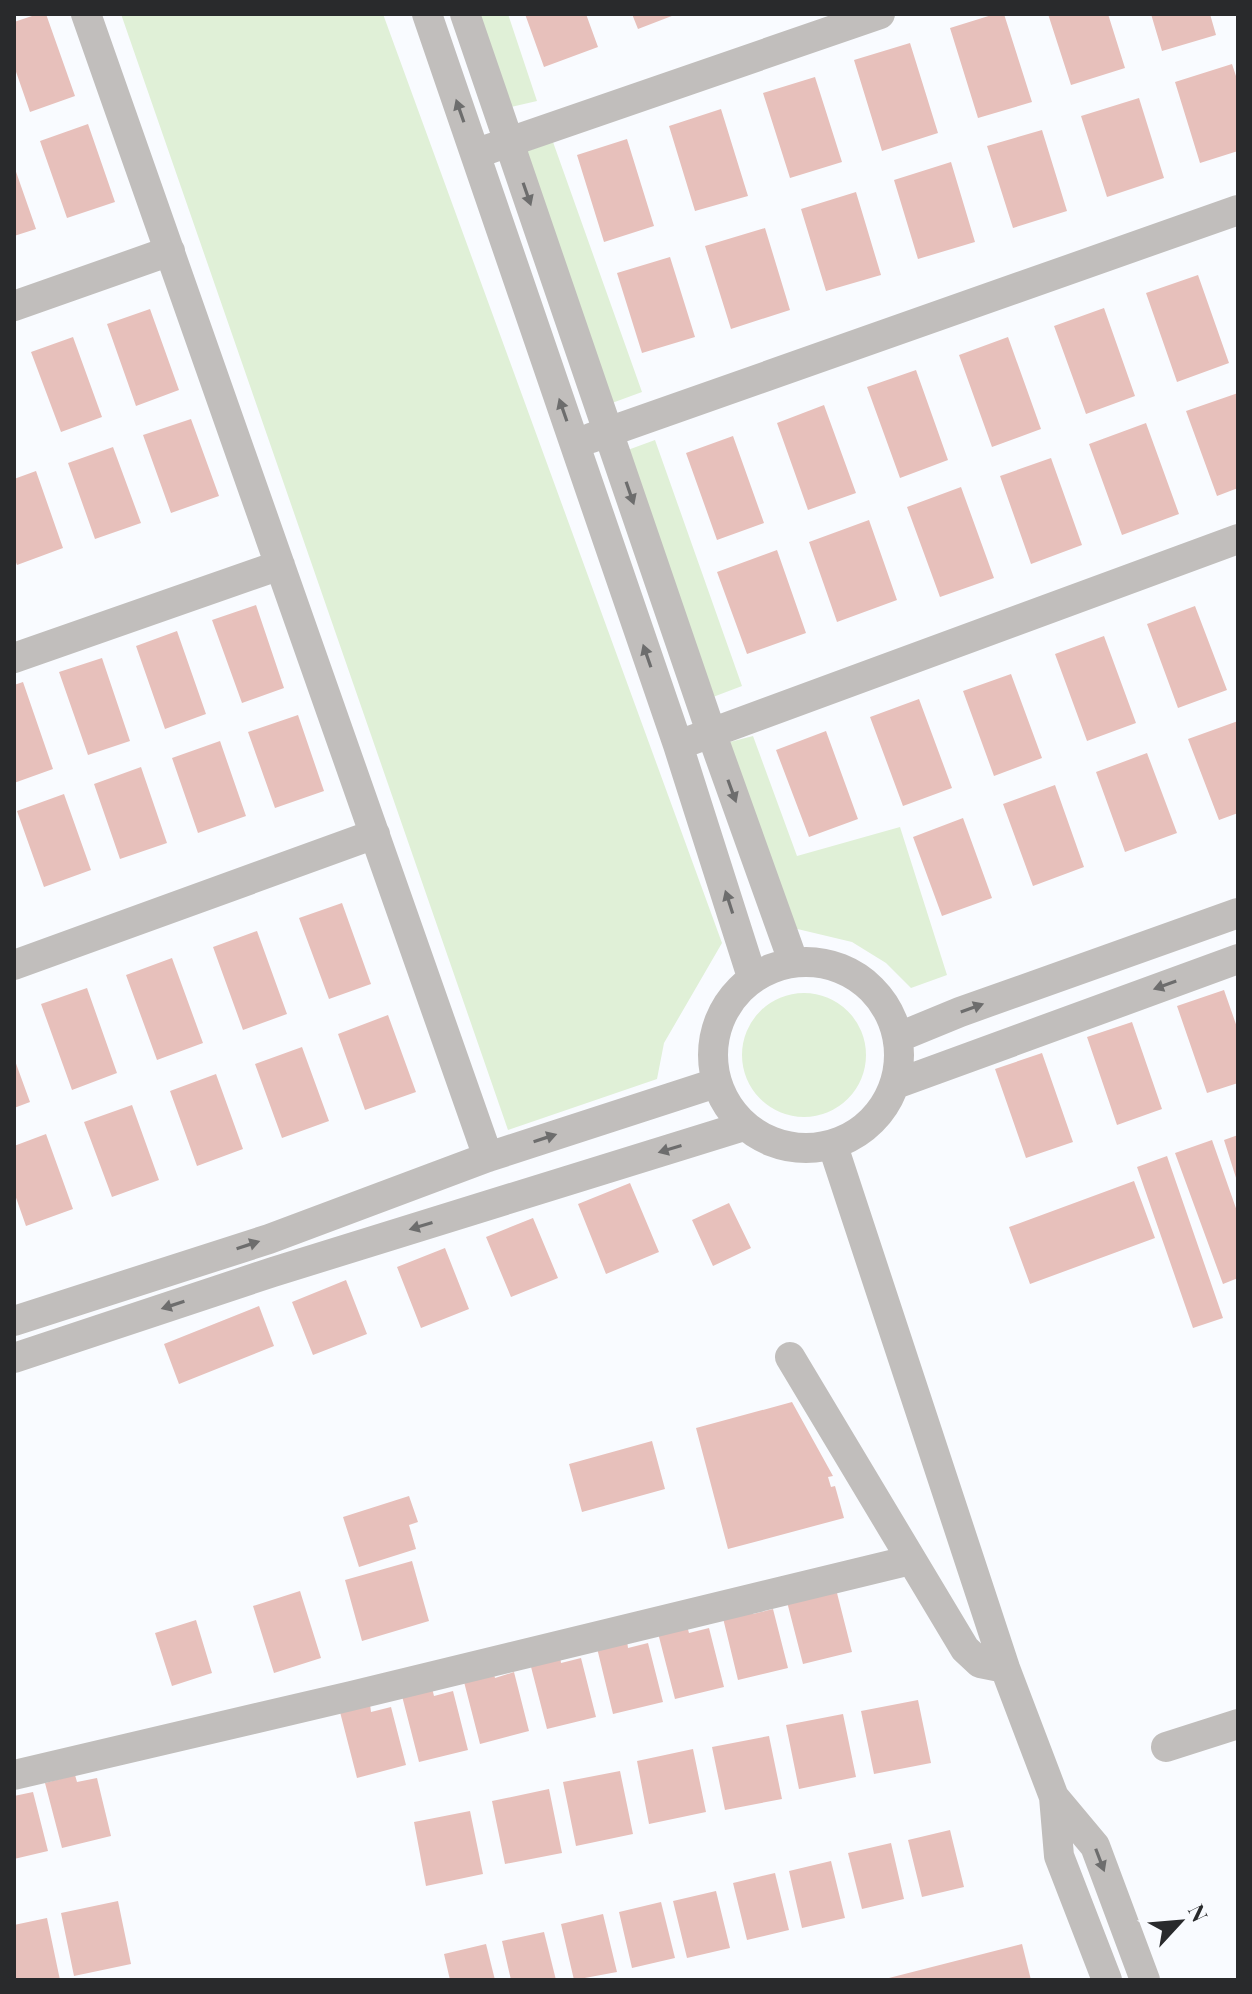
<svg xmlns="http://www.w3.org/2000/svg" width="1252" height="1994" viewBox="0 0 1252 1994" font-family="'Playfair Display',serif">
<rect width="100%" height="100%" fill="#f9fbff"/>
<path fill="#e0f0d7" d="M121,14H383L722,943L664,1043L657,1079L508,1130Z
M479,14H508L537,101L511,107Z
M553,142L642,392L612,403L522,153Z
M655,440L742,686L713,697L625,451Z
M753,736L797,856L900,827L947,975L911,988L886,963L852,942L789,927L726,743Z
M742 1055a62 62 0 1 1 124 0a62 62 0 1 1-124 0Z"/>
<path fill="#e7c0bb" d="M38,14H46L75,96L30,112L14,66V22Z
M525,14H586L598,47L544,67Z
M632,14H677L638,29Z
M995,14H1004L1032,102L978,118L950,28Z
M1048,14H1108L1125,68L1071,85Z
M1151,14H1210L1216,35L1162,51Z
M910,43L938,133L882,151L854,60Z
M1232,64L1238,82V151L1200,163L1175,82Z
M815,77L842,162L790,178L763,93Z
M1139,98L1164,178L1107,197L1081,116Z
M721,109L748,196L695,211L669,126Z
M88,124L115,202L67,218L40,141Z
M1042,130L1067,211L1013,228L987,146Z
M627,139L654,226L604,242L577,155Z
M951,162L975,242L918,259L894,180Z
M14,166L36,229L14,236Z
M856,192L881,275L826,291L801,209Z
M765,228L790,310L731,329L705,246Z
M670,257L695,337L642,353L617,273Z
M1198,275L1229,363L1177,382L1146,293Z
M1104,308L1135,396L1086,414L1054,326Z
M150,309L179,390L136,406L107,324Z
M73,337L102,417L61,432L31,352Z
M1008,337L1041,429L992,447L959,355Z
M916,370L948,460L900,478L867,387Z
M1238,393V488L1217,496L1186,411Z
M824,405L856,493L808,510L777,423Z
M191,419L219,496L171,513L143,435Z
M1146,423L1179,514L1122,535L1089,444Z
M733,436L764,523L717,540L686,453Z
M113,447L141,523L95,539L68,463Z
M1051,458L1082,545L1031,564L1000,476Z
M36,471L63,548L17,565L14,557V479Z
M961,487L994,578L940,597L907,507Z
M869,520L897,600L837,622L809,542Z
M777,550L806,633L747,654L717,572Z
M256,605L284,688L242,703L212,620Z
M1195,606L1227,690L1178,708L1147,624Z
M177,631L206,714L165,729L136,646Z
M1104,636L1136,723L1087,741L1055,654Z
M102,658L130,741L88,755L59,672Z
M1011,674L1042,758L994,776L963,691Z
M23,682L53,769L14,783V685Z
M919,699L952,788L903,806L870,717Z
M298,715L324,791L275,808L248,732Z
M1238,721V813L1219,820L1188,739Z
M826,731L858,819L809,837L776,750Z
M220,741L246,816L198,833L172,758Z
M1147,753L1177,833L1125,852L1096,772Z
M141,767L167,843L120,859L94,784Z
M1055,785L1084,867L1033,886L1003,804Z
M64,794L91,870L44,887L17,811Z
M963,818L992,898L942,916L913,837Z
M342,903L371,984L329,999L299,918Z
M257,931L287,1014L243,1030L213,947Z
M172,958L203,1043L157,1060L126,975Z
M87,988L117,1073L72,1090L41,1004Z
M1224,990L1238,1030V1083L1207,1093L1177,1006Z
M388,1015L416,1092L365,1110L338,1034Z
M1132,1022L1162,1109L1117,1125L1087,1037Z
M302,1047L329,1121L282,1138L255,1064Z
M1042,1053L1073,1142L1026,1158L995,1069Z
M14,1058L30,1102L14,1108Z
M216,1074L243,1149L197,1166L170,1091Z
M132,1105L159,1180L112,1197L84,1122Z
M46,1134L73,1209L26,1226L14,1192V1146Z
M1238,1135V1181H1237L1224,1140Z
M1212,1140L1238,1214V1278L1223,1284L1175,1153Z
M1167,1156L1223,1318L1193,1328L1137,1167Z
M1134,1181L1155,1238L1030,1284L1009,1227Z
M630,1183L659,1252L606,1274L578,1204Z
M729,1203L751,1248L713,1266L692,1220Z
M533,1218L558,1278L511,1297L486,1237Z
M445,1248L469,1309L421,1328L397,1267Z
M346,1280L367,1334L313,1355L292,1302Z
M259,1306L274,1346L179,1384L164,1344Z
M792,1402L833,1476L828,1477L831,1487L835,1486L844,1518L728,1549L696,1428Z
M652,1441L665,1489L582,1512L569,1464Z
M409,1496L418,1522L409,1525L416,1549L359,1567L343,1517Z
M412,1561L429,1621L362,1641L345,1580Z
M300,1591L321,1658L274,1673L253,1606Z
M837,1593L852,1652L803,1664L786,1598Z
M751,1607L753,1614L773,1609L788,1668L738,1680L722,1614Z
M196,1620L212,1673L172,1686L155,1633Z
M687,1626L689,1633L709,1628L724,1687L675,1699L658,1633Z
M627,1641L628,1648L648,1643L663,1702L613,1714L597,1648Z
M560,1655L561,1663L581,1658L596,1717L547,1729L530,1663Z
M493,1670L495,1678L514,1672L529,1731L480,1744L463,1678Z
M432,1688L434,1696L453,1691L468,1750L419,1762L402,1696Z
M918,1700L931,1763L874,1774L861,1711Z
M370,1704L371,1712L391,1707L406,1765L357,1778L340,1712Z
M843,1714L856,1777L799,1789L786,1725Z
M769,1736L782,1799L725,1810L712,1747Z
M693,1749L706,1812L649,1824L637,1761Z
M620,1771L633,1834L576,1846L563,1782Z
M75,1775L77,1782L97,1778L111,1836L62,1848L45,1783Z
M549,1789L562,1853L505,1864L492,1801Z
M33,1792L48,1851L14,1859V1796Z
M470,1811L483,1874L426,1886L414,1822Z
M950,1830L964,1887L922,1897L908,1840Z
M891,1843L904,1899L862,1909L848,1853Z
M831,1861L845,1918L802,1928L789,1871Z
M775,1873L789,1930L747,1940L733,1883Z
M716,1891L730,1948L687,1958L673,1901Z
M118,1901L131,1964L74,1976L61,1913Z
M661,1902L675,1958L632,1968L619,1912Z
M603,1914L617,1972L574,1980L561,1924Z
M47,1918L60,1980H14V1925Z
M544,1932L556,1980H511L502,1941Z
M486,1944L495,1980H450L444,1954Z
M1022,1944L1031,1980H885V1979Z"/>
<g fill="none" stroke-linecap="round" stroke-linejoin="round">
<path stroke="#c1bebc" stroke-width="30" d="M86,14L488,1157
M427,14L678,745L752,977
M465,14L711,732L793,961
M489,149L880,14
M14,306L170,251
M591,438L1238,210
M14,658L280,565
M692,740L1238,539
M713 1055a93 93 0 1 1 186 0a93 93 0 1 1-186 0Z
M14,965L375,834
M899,1037L960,1012L1238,913
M896,1084L1238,959
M833,1146L1005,1668L1054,1797L1059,1856L1107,1980
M14,1321L269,1239L488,1157L716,1083
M790,1357L965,1649L980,1663L1005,1668
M14,1358L273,1272L744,1126
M1166,1747L1238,1724
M14,1775L351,1696L911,1560
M1054,1797L1095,1846L1145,1980"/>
</g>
<defs><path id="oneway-solid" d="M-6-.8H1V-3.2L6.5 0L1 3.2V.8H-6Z" transform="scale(2)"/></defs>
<g fill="#6d6d6d">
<use href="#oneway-solid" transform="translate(460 111) rotate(-109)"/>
<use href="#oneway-solid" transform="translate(527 194) rotate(71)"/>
<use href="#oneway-solid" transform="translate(563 410) rotate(-109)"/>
<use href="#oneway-solid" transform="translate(630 493) rotate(71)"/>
<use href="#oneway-solid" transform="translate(647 656) rotate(-109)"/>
<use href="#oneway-solid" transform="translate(732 791) rotate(70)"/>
<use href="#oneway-solid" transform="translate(729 902) rotate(-108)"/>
<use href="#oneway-solid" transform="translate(1165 985) rotate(160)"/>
<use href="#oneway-solid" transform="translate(972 1008) rotate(-20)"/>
<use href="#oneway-solid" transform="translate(545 1138) rotate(-18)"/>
<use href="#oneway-solid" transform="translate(670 1149) rotate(163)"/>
<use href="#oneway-solid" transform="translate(421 1226) rotate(163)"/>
<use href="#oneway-solid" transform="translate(248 1245) rotate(-18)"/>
<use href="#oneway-solid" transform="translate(173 1305) rotate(162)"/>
<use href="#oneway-solid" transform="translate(1100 1860) rotate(69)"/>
</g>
<rect width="1252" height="1994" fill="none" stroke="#292a2c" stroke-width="32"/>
<g transform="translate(1180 1922) rotate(64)" stroke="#f9fbff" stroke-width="6" paint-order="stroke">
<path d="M0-6L14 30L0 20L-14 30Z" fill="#292a2c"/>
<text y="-12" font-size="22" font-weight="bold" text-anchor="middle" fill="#292a2c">N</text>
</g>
</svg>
